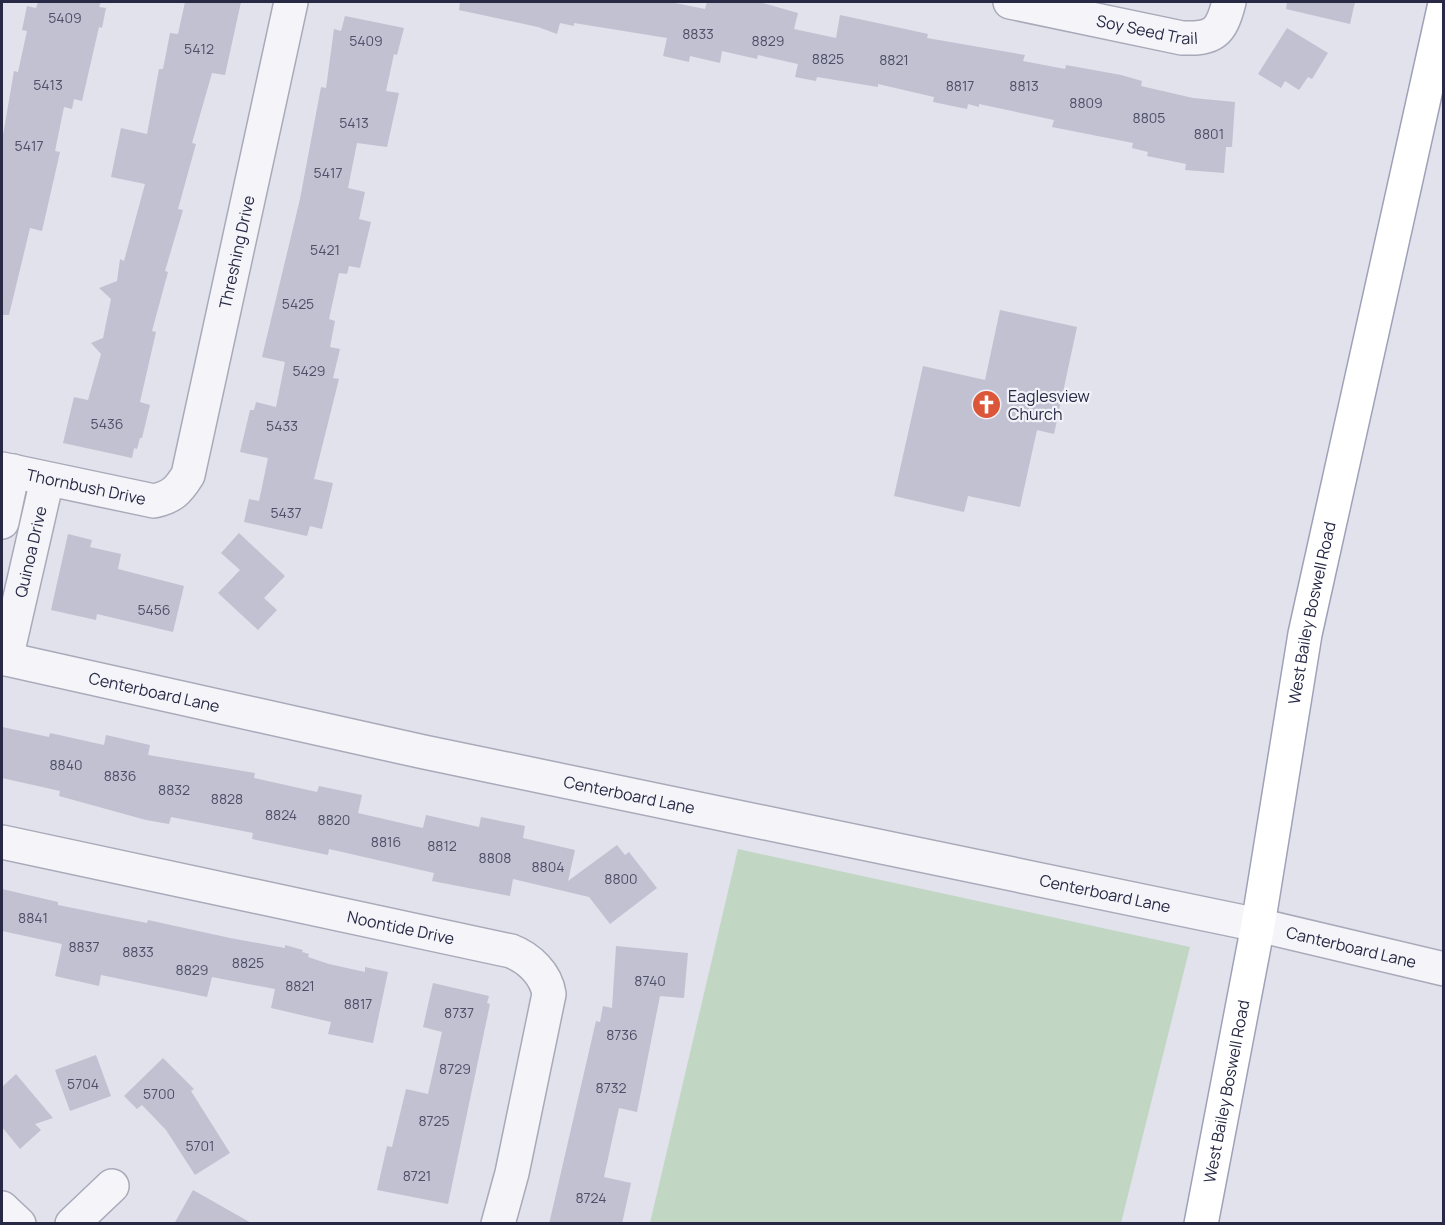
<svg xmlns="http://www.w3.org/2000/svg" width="1445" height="1225" viewBox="0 0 1445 1225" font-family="Manrope,sans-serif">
<rect width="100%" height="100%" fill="#e1e2eb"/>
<path fill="#c1d6c3" d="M738,849L1190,947L1121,1223H650Z"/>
<path fill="#c1c1d2" d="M38,2H101L99,7L106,8L102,28L99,27L82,101L74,99L72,109L64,107L55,151L60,152L42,231L30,228L9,315H2V141L14,71L18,72L27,31L22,30L27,6L36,8Z
M185,2H241L225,75L212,73L192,143L196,144L178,209L183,210L165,271L168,272L152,331L156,332L140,402L150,405L142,438H140L137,449L134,448L132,458L63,443L74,397L88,400L101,354L91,343L103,338L111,299L99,288L117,281L120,259L124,261L145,184L111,177L121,128L147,134L159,69H163L170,33L178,34Z
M460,2H670L705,9L707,2H759L798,13L794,29L836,38L840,15L873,22L928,34L927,38L1025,55L1023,61L1065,69L1066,65L1121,75L1142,81L1141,86L1193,98L1235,102L1232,147H1226L1224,173L1185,170L1186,164L1147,156L1148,152L1132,148L1133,143L1052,127L1054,120L979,104V107L968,104L967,109L933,102L934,97L878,84V87L817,77L816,81L795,77L798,64L758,55L757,59L722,51L720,63L690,56L689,62L663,56L667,38L574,23V26L560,23L557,34L538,27L459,10Z
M1287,2H1355L1350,24L1286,9Z
M345,16L404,28L397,55L394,54L386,91L399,93L387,147L357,143L348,188L365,192L359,219L371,222L360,268L349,266L347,274L339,273L329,319L335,321L330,347L340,349L333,378L339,379L314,479L333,483L322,529L310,526L307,536L244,522L249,499L259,501L268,458L240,452L250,410H254L256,402L276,407L285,362L262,357L300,199L321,87L326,88L334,29L341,31Z
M1287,28L1328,53L1312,79L1308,77L1299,90L1285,81L1281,88L1258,74Z
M1000,310L1077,327L1054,434L1037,430L1020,507L968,496L964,512L894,496L923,366L985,380Z
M239,533L285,576L264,598L277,610L258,630L218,593L240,570L221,553Z
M68,534L92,540L90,547L121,554L118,569L184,586L173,632L97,614L96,620L51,610Z
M2,727L49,737L50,733L104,745L106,735L150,745L148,755L255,773L254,778L317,792L319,786L362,795L358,813L423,828L426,815L479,827L481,817L525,826L523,838L575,850L568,881L617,845L625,855L629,852L657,888L610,924L589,897L513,879L510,896L432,881L434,873L329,849L328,855L252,839L253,833L171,817L169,824L146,820L59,796L60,791L2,778Z
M2,889L58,902V905L147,923L148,920L230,938L285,948V945L303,950L302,952L309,954L308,957L329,964L365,972V967L388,972L373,1043L328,1034L331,1022L271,1008L275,989L212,977L207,997L101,975L99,986L55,976L62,944L2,931Z
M616,946L688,953L684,998L660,996L637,1112L619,1108L604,1177L631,1183L622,1224H549L596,1021L600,1022L603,1006L612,1008Z
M433,983L489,996L487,1003L490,1004L448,1204L377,1190L387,1146L392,1147L406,1089L428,1094L442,1032L423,1027Z
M96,1055L111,1096L70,1111L55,1070Z
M163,1058L194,1089L191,1091L230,1153L195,1175L166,1130L142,1105L137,1109L124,1096Z
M16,1074L53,1118L35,1124L41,1130L20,1149L2,1127V1087Z
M193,1190L253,1224H174Z"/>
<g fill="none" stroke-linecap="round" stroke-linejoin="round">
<defs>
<g id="minor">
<path id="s1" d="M1010,2L1182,38C1214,39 1221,33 1229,2"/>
<path id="s2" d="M2,469L154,501C172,497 178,491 188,475L291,2"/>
<path d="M2,522L13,471"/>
<path id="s3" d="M2,658L424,752L1258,925L1444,969"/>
<path id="s4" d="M6,659L47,480"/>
<path id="s5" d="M2,842L511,951C529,958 546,974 549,994L512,1173L498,1224"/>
<path d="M2,1208L19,1224"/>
<path d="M72,1224L112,1186"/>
</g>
<g id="major">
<path id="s6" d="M1201,1224L1258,925L1305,634L1444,8"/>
</g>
</defs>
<use href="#minor" stroke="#a9aab9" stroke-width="36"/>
<use href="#major" stroke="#9fa1b8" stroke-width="36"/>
<use href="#minor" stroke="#f4f4f9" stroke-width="33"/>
<use href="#major" stroke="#fff" stroke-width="33"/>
</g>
<defs>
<symbol id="church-disc" viewBox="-11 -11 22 22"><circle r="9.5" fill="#dc563a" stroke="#f1f2f8"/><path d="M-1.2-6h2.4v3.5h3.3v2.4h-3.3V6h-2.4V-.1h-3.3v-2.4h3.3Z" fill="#fff"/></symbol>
</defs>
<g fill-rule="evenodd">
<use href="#church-disc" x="970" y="388" width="33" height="33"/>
</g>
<g text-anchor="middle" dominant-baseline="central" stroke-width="4.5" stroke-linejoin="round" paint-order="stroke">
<g font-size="14" fill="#4e4f68">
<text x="65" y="17">5409</text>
<text x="698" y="33">8833</text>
<text x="366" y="40">5409</text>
<text x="768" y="40">8829</text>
<text x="199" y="48">5412</text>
<text x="828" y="58">8825</text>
<text x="894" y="59">8821</text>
<text x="48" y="84">5413</text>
<text x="960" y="85">8817</text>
<text x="1024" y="85">8813</text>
<text x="1086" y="102">8809</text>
<text x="1149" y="117">8805</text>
<text x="354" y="122">5413</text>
<text x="1209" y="133">8801</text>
<text x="29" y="145">5417</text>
<text x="328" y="172">5417</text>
<text x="325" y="249">5421</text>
<text x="298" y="303">5425</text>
<text x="309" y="370">5429</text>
<text x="107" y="423">5436</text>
<text x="282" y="425">5433</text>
<text x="286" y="512">5437</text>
<text x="154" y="609">5456</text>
<text x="66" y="764">8840</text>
<text x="120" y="775">8836</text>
<text x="174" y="789">8832</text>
<text x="227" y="798">8828</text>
<text x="281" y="814">8824</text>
<text x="334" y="819">8820</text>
<text x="386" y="841">8816</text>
<text x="442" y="845">8812</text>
<text x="495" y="857">8808</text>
<text x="548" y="866">8804</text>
<text x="621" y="878">8800</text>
<text x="33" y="917">8841</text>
<text x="84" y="946">8837</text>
<text x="138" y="951">8833</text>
<text x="248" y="962">8825</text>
<text x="192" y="969">8829</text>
<text x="650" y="980">8740</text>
<text x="300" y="985">8821</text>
<text x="358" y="1003">8817</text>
<text x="459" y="1012">8737</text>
<text x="622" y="1034">8736</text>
<text x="455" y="1068">8729</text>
<text x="83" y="1083">5704</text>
<text x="611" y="1087">8732</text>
<text x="159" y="1093">5700</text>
<text x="434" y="1120">8725</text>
<text x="200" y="1145">5701</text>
<text x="417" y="1175">8721</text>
<text x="591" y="1197">8724</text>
</g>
<g font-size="16" fill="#272945" stroke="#f1f2f8">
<text stroke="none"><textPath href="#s1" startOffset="140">Soy Seed Trail</textPath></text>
<text stroke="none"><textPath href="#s2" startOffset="428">Threshing Drive</textPath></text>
<text stroke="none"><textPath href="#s2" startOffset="86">Thornbush Drive</textPath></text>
<text stroke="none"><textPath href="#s4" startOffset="110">Quinoa Drive</textPath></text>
<text stroke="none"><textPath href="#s6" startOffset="621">West Bailey Boswell Road</textPath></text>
<text stroke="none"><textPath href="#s3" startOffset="156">Centerboard Lane</textPath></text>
<text stroke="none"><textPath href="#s3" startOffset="642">Centerboard Lane</textPath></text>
<text stroke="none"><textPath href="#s3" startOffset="1128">Centerboard Lane</textPath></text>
<text stroke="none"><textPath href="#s5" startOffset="408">Noontide Drive</textPath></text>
<text stroke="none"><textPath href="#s3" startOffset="1380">Canterboard Lane</textPath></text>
<text stroke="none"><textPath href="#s6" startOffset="135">West Bailey Boswell Road</textPath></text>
</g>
<g font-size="16" fill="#272945" stroke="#f1f2f8" text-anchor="start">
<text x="1008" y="396">Eaglesview<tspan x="1008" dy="18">Church</tspan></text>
</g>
</g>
<rect width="1445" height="1225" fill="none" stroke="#272945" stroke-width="6"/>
</svg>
